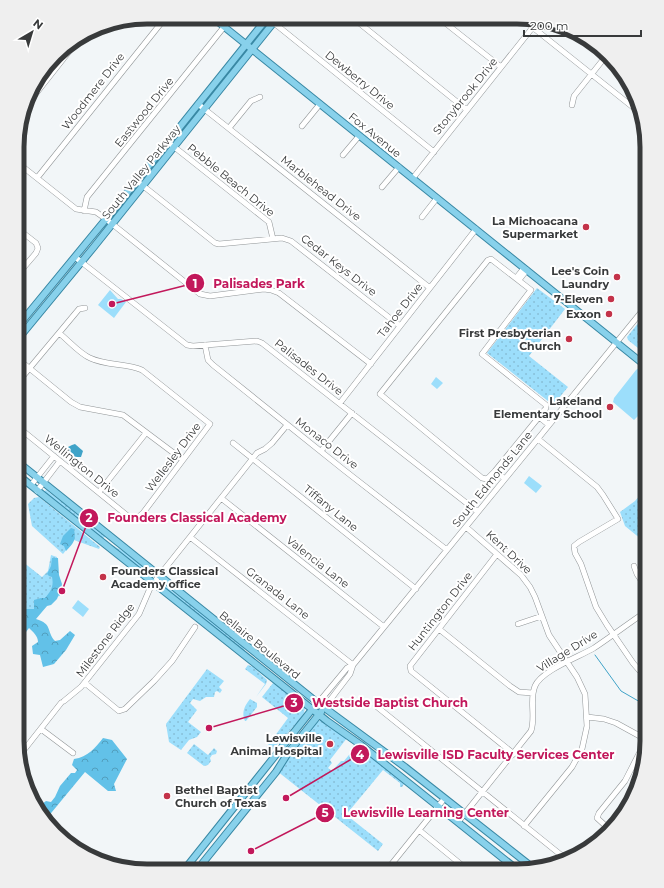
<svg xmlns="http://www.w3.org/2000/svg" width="664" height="888" viewBox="0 0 664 888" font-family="Montserrat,sans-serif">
<defs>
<pattern id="grass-dots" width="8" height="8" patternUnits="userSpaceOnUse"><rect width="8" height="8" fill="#9cdefb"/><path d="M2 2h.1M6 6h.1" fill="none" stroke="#87bfd8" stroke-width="1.8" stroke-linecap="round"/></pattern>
<pattern id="forest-crowns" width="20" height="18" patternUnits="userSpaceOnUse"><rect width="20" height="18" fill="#62c1e8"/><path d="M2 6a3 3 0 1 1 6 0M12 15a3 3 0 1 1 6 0" fill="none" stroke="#529ebd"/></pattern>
</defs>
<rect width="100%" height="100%" fill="#f2f6f8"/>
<path fill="url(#grass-dots)" d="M537,288L565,309L529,356L568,387L553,405L487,353Z
M647,312V357L643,352L628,340L627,337Z
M647,487V544L625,526L620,512L635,501Z
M46,490L59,500L67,504L104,534L105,537L103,538L99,536L44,492Z
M39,497L100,547L99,549L74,540L63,554L32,526L28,504L34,498Z
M112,545L130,555L152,575H150L112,547Z
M51,555L57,557V571L60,581V596L55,597L40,613L17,614V560L23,562L42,577L48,571Z
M159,583H161L191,605L243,647L246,652Z
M248,665L253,667L267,680L266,684L256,697L265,684L245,669Z
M207,669L224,681L219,687L222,690L220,693L217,691L215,692L214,697H206L200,701L193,699L190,703L197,710L188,722L201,732L197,737L189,740L181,750L169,742L166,724Z
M273,683L277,684L305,708L304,713L300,719L266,757L262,756L263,752L288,718L262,697Z
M250,699L257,703V707L246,721H245C241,713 245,705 250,699Z
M322,720L347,738L330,760L332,763L328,768L332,771L341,761H344L353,750L352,747L355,744L404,784L402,787H400V783L383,770L350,810L352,813L351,814L348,811L344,815L348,819L349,817L383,844L378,851L277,771L316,722Z
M194,744L208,755L214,748L217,751L216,754L212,755L210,758L211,761L208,765L204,766L187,753Z
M124,862L126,865L129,862L137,864H151L159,870H130L120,866Z"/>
<path fill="url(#forest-crowns)" d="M71,528L74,529C76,541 74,542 66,551L64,546L60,544L63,536Z
M52,558H58L59,575L62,584L61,589L57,599L51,605L47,606L36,619C53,624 46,631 55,641L60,640L70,631L75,635L66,650L54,664L43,667L40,655L33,654L32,646L38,642C38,636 33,632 29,628L17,644V610L21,609H34V600L41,598H45C51,591 54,586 52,577L49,576L47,574L51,566Z
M103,738L112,740L127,759L114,784L116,791H108L85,772L47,818L38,807L46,801L51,802L55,797L60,786L71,773H75L77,770L72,765L74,759C88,757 95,748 103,738Z"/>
<path fill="#9cdefb" d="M110,290L118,299H121L126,302L114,318L98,305Z
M639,368L647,374V420L640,414L634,420L613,402L614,398L636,370Z
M436,377L443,383L437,389L431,384Z
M529,476L542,486L536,493L524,483Z
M78,600L89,609L83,617L72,608Z"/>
<path fill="#40a3c8" d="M75,444L83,451L81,457H75L70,453L68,447L72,445Z"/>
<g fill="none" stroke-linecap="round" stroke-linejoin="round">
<path stroke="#40a3c8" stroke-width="1" d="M595,655L621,691L647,706"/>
<defs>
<path id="minor" d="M353,18L467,110
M439,18L501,67
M521,18L639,112
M274,23L434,152
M57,55L63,59
M198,104L430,288
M27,105L79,39
M572,105L574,96L606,56
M302,126L320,104
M229,128L251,101L260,97
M168,142L269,222L273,239
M343,155L359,136
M18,163L76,209L96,212L106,219L200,294L210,296L264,289L271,290L279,293L371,364
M37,178L166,17
M413,178L533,27
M137,181L215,243L219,244L282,238L291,241L400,326
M382,187L399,167
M84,211L87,197L232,17
M422,217L437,198
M75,257L187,345L193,346L257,341L262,343L478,512
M491,259L531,290L482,354L546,405V408L539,417L495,471L487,479L482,478L380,394L488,260Z
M18,274L36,253L38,248L36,243L18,229
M516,278L524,268
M519,280L527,270
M205,345L208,360L213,365L344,470L447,550
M18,359L71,402L80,407L123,415L183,460
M18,382L79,309L85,308
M340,403L476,229
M539,417L549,425
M18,427L129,517L136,519L143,513L210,424L142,370C126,363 107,366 90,358C80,354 68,340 59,333
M538,439L597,487L603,495L618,519L579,542L574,546L575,553L581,564L596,607L607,625L633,663L639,670L647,676
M233,443L416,589
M321,451L352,413
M495,471L505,479
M31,485L54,456
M37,491L60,461
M99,492L146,433
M221,498L384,627
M466,527L521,575L530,587L535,597L549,635L577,677L585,694L587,726L582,749L572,767L524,826
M190,537L353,665
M497,554L410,666L411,671L514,754
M634,566L637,574L647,589
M518,624L542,616
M439,629L510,686L519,692L533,693
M85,683L119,711L125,709L154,681L172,661L195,627
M64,701L81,687L139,614L151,586L257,453L265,449L272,443L287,425
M318,703L347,668L353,665
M376,706L566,859
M324,708L350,674L353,665L647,305
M587,717L604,719L616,723L647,740
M41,729L73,753
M20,755L61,703
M30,798L34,801
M458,822L531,731C536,717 529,700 535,686C542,670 579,657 594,648C612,636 629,623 647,611
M608,828L597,818L599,813L625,781L646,740
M419,830L469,871
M386,871L444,799"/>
<path id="major" d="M212,17L647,367
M18,326L106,219L268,17
M18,339L93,248L278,17
M18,462L318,703L405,767L532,867
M18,475L327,721L361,745L519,871
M184,870L314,707
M197,870L276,772L288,753L321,712"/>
</defs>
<use href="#minor" stroke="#919597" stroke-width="6"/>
<use href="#major" stroke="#3988a4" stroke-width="8"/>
<use href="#minor" stroke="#fff" stroke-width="5"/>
<use href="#major" stroke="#88d1eb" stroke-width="6"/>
</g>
<g fill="#c33249" stroke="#fff" stroke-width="1.5">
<circle cx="586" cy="227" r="4"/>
<circle cx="617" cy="277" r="4"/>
<circle cx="611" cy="299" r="4"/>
<circle cx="609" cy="314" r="4"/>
<circle cx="569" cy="339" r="4"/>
<circle cx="610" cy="407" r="4"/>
<circle cx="103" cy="577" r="4"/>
<circle cx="330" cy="744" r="4"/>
<circle cx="167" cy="796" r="4"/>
</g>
<g text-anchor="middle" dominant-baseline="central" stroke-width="4" stroke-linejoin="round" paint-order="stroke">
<g font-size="11" fill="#383a3b" stroke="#fff">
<text transform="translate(360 80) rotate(39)">Dewberry Drive</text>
<text transform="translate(93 91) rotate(-52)">Woodmere Drive</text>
<text transform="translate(465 96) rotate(-51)">Stonybrook Drive</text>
<text transform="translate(144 112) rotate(-51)">Eastwood Drive</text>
<text transform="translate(375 135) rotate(39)">Fox Avenue</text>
<text transform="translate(141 172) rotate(-51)">South Valley Parkway</text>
<text transform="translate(231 180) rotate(39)">Pebble Beach Drive</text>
<text transform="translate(321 188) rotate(38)">Marblehead Drive</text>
<text transform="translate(339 265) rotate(38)">Cedar Keys Drive</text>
<text transform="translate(400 310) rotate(-52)">Tahoe Drive</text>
<text transform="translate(309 367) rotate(38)">Palisades Drive</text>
<text transform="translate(327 443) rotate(38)">Monaco Drive</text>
<text transform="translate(173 457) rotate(-53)">Wellesley Drive</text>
<text transform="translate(82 466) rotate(39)">Wellington Drive</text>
<text transform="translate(492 479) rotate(-51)">South Edmonds Lane</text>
<text transform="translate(331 508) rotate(39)">Tiffany Lane</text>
<text transform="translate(509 552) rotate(43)">Kent Drive</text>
<text transform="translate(318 562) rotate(38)">Valencia Lane</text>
<text transform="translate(278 593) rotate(38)">Granada Lane</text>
<text transform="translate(440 611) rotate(-52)">Huntington Drive</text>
<text transform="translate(105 640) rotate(-53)">Milestone Ridge</text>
<text transform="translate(260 645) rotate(39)">Bellaire Boulevard</text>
<text transform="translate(567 651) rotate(-32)">Village Drive</text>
</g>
<g font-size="11" font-weight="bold" fill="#383a3b" stroke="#fff" text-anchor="end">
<text x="578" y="221">La Michoacana<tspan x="578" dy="13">Supermarket</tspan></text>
<text x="609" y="271">Lee's Coin<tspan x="609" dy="13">Laundry</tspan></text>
<text x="603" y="299">7-Eleven</text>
<text x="601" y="314">Exxon</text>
<text x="561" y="333">First Presbyterian<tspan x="561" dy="13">Church</tspan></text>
<text x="602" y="401">Lakeland<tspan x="602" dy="13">Elementary School</tspan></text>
<text x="111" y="571" text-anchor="start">Founders Classical<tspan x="111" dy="13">Academy office</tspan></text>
<text x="322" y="738">Lewisville<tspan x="322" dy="13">Animal Hospital</tspan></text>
<text x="175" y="790" text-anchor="start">Bethel Baptist<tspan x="175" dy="13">Church of Texas</tspan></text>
</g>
</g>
<path d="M0 0H664V888H0ZM147 24H517A123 123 0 0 1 640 147V741A123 123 0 0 1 517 864H147A123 123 0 0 1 24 741V147A123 123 0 0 1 147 24Z" fill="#efefef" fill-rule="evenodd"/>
<path fill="none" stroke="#383a3b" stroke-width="5" d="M147 24H517A123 123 0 0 1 640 147V741A123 123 0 0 1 517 864H147A123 123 0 0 1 24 741V147A123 123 0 0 1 147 24Z"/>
<path fill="none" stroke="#c2185b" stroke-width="1.5" d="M112 304L195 283M62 591L89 518M209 728L294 703M286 798L360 754M251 851L325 813"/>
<g fill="#c2185b" stroke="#fff" stroke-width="1.5">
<circle cx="112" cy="304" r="4"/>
<circle cx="62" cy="591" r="4"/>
<circle cx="209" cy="728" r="4"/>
<circle cx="286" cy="798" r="4"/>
<circle cx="251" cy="851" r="4"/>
<circle cx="195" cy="283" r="10"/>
<circle cx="89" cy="518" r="10"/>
<circle cx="294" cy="703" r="10"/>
<circle cx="360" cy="754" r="10"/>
<circle cx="325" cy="813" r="10"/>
</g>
<g font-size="12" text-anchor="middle" font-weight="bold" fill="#fff">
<text x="195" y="288">1</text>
<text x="89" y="522">2</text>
<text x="294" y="707">3</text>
<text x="360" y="759">4</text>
<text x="325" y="817">5</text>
</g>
<g font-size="12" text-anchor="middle" font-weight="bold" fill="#c2185b" stroke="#fff" stroke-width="4" stroke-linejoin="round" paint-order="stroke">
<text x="259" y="288">Palisades Park</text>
<text x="197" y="522">Founders Classical Academy</text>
<text x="390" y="707">Westside Baptist Church</text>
<text x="496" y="759">Lewisville ISD Faculty Services Center</text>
<text x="426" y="817">Lewisville Learning Center</text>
</g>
<g transform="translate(32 32) rotate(38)" stroke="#ffffff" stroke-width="3" paint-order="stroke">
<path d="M0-3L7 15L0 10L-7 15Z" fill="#383a3b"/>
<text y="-6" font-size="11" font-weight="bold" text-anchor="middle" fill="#383a3b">N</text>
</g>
<path d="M524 30v6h117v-6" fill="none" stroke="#383a3b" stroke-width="2"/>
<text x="530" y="30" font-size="12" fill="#383a3b" stroke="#ffffff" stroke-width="3" paint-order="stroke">200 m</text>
</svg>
